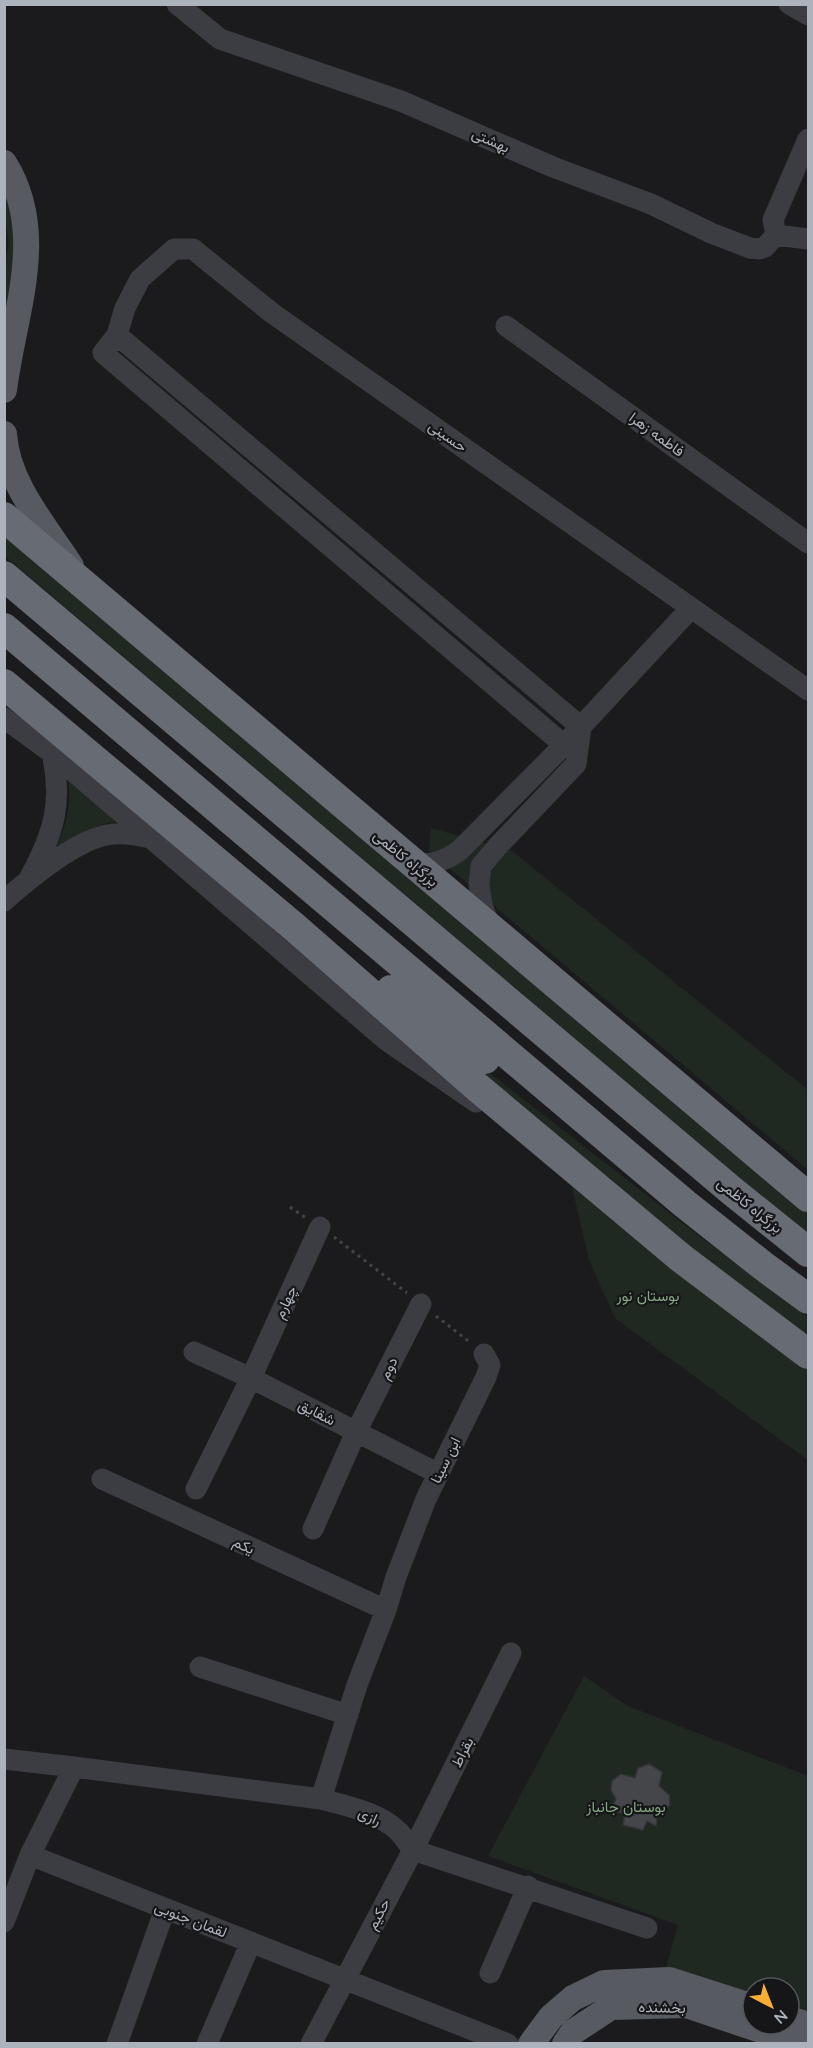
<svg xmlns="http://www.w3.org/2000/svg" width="813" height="2048" viewBox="0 0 813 2048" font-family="Quicksand,Vazirmatn,sans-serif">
<rect width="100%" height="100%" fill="#1b1b1d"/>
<path fill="#202921" d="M5,179L12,200L16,267L5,322L4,271L9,244L5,217Z
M4,530L808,1210V1234L738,1177L5,556Z
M67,772L123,822C99,820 76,838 55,849C68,824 73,799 67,772Z
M431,828L512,851L808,1090V1170L429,851Z
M477,1063L698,1235L808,1317V1342L768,1312L486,1078Z
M572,1187L808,1366V1460L615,1318L589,1260Z
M584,1676L628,1706L808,1776V2012L789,2006V1988H753V1994L666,1967L678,1925L488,1856Z"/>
<path fill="#45464a" stroke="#353539" stroke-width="1.5" d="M649,1764L662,1772L659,1786L669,1795L670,1805L657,1816L656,1826L647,1821L643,1830L623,1825L625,1814L610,1810L616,1799L611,1790L612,1781L621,1774L635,1778L638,1768Z"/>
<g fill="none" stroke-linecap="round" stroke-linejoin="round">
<path stroke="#414449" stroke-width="3" stroke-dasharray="3 4.5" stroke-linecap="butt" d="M290,1207L306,1218
M334,1237L407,1293
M436,1316L471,1343"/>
<path stroke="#3b3d42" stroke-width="21" d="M177,4L220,39L401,101L553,167L651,204L711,233L750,248L759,249L765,247L776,235L808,239
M789,4L808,15
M776,235L773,220L808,139
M506,326L808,543
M117,335L125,308L140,279L174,249H193L272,313L808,690
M4,718L52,753L386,1040L476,1102
M564,745L103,353L117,335L581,727
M413,864C433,864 444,862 460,850L564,745L691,608
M30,877C54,833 63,802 52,753
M4,901C29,879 75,841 107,835C122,832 135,835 150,838
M490,927L482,905L479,884L481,866L497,847L576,764L581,727
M194,1352L251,1378L439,1474
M102,1479L386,1610
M196,1489L251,1378L320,1227
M313,1529L356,1432L421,1304
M200,1667L348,1715
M4,1759L74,1767L30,1855L4,1922
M74,1767L321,1799C347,1806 378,1812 398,1831C404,1837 408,1844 413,1850L647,1928
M321,1799L357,1685L386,1610L396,1577L426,1499L486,1377L490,1365L484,1354
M30,1855L508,2044
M490,1973L528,1886
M117,2044L165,1909
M207,2044L251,1942
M311,2044L413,1850L511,1653"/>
<path stroke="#575a61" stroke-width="26" d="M4,163C49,234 13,315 4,390
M4,434C7,483 45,526 71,566
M789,2019L808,2025
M531,2044L551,2017L573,1998L604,1983L669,1980L753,2007
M565,2044L573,2032L611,2007L686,2005L803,2044"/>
<path stroke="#676b74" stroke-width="30" d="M4,517L808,1197
M4,576L732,1191L808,1252
M4,628L685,1204L762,1265L808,1299
M4,684L293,926L477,1087L681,1258L808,1354
M391,990L418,1008L485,1059"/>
</g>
<g text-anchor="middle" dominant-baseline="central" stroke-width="4.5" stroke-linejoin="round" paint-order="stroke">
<g font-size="15" fill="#adb3bd" stroke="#161618">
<text transform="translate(491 140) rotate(24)">بهشتی</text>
<text transform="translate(657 434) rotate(36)">فاطمه زهرا</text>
<text transform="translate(448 436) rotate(35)">حسینی</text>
<text transform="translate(406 858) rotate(40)">بزرگراه کاظمی</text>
<text transform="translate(750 1205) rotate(39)">بزرگراه کاظمی</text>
<text transform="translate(285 1302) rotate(-65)">چهارم</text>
<text transform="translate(388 1368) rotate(-63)">دوم</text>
<text transform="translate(317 1412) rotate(27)">شقایق</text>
<text transform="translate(445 1460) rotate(-64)">ابن سینا</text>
<text transform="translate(244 1545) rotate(25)">یکم</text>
<text transform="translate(462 1752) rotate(-63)">بقراط</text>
<text transform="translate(370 1816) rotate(25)">رازی</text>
<text transform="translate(378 1914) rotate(-62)">حکیم</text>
<text transform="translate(191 1919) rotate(21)">لقمان جنوبی</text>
<text transform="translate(662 2007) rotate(1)">بخشنده</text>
</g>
<g font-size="15" fill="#84a884" stroke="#161618">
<text x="648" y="1295">بوستان نور</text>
<text x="626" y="1806">بوستان جانباز</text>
</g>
</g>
<rect width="813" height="2048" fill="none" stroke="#adb3bd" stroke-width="12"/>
<g transform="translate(771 2006) rotate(138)"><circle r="28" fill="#161618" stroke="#52555a" stroke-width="1.5"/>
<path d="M0-4.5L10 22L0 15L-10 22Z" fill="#f8ad37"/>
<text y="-9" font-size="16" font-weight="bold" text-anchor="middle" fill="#adb3bd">N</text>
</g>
</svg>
